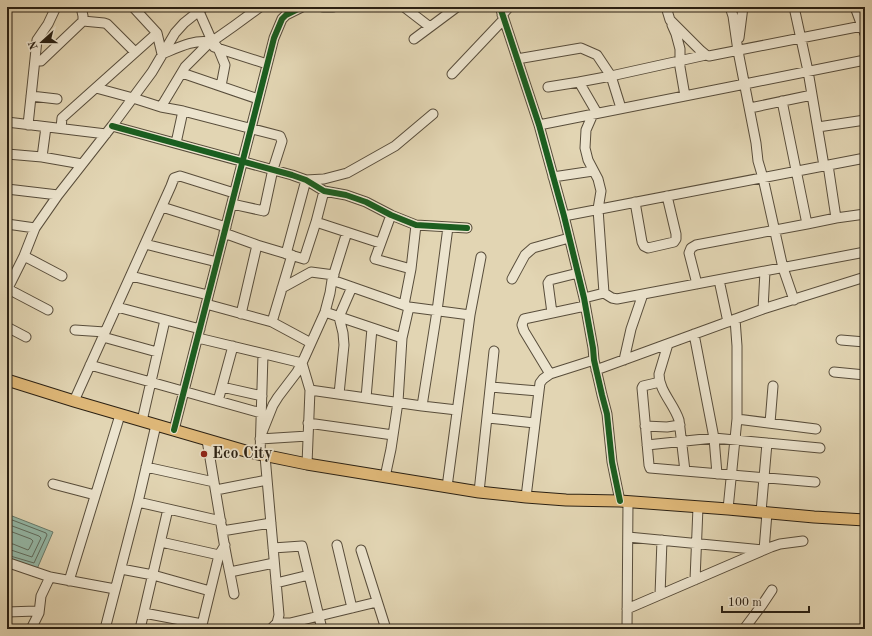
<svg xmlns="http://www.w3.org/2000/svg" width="872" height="636" viewBox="0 0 872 636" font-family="'Old Standard TT',serif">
<rect width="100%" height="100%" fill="#e2d5b3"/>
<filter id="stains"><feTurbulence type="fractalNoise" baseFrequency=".005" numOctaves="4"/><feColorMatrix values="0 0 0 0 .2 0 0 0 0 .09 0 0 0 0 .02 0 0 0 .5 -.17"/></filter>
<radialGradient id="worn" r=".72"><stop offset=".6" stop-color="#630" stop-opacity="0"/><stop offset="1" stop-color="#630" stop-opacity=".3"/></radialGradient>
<path fill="#95b9a8" stroke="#6a7c6c" d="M7,514L53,532L37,569L7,558Z"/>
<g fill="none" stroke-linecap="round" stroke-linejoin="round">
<path stroke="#606c5e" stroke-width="1" d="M7,518L46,533L47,535L34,563L7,555
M7,524L39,536L41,538L32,557L11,550H7
M7,530L31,539L33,541L29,549L28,550L13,544H7"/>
<defs>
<path id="minor" d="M133,7L157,33L162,54C177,48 194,39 210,42
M197,7L212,41L218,48L225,65L221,86
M323,7H333
M404,7L430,27
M500,7L539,125L564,216L584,298L593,348L594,360L602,395L607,414L612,462L620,501
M666,7L670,20L700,50L706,55L709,56L862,26
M730,7L733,16L738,51L756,143L758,161L763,178L783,268L794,300
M794,7L808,71L824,166
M855,7L865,34
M502,15L509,7
M83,21L104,23L107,24L135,52
M672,25L676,34L680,49V67L685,96
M739,38L743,7
M414,39L457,7
M214,47L267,64
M517,59L581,48L597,55L611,76L706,55
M35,61H41L83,21V16L81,7
M182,73L258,99
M452,74L504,19
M579,82L611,76L621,108
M548,87L579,82L597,113
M96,88L133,98L161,107L183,111L280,136L282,141L273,169L264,211L232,204
M31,96L57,99
M782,101L807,224
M161,107L185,67L207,45L234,26L260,7
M750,108L812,95
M593,114L586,130L585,148L588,160L598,179L601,191L598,209L604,293
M7,122L106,134
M28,125L37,40L48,24L56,7
M539,125L745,84L865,60
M112,126L292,175L306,180L324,191L346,195L366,202L391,215L416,225L467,228
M818,127L865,120
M61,128L62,118L157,33
M176,143L183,111
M7,154L42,157L82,164
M42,157L46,127
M828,165L836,218
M553,177L593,171
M7,189L58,195
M635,202L642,242L644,246L648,248L674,242L676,239V234L667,196
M162,207L226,227
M391,215L375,259L411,269
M564,216L865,158
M316,222L324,191
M7,224L35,228
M224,233L257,245L304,259L316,222L380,243
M145,244L217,262
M286,254L306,180L324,179L347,173L395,146L433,114
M24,256L62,276
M131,276L208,295
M512,279L525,255L533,248L569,238
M332,280L409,307L470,315
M719,280L728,322
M697,284L689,253L691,248L696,245L807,224L836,218L865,214
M282,288L311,272L334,275
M8,289L48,310
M7,290L24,256L35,228L58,195L112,126L152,72L175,33L184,23L204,7
M584,298L604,293L612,298L617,299L865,252
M206,304L272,322L311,343
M404,305L411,269L416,225
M117,307L200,329
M763,309L765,271
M325,312L402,338
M552,313L548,283L550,280L578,273
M241,314L257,245
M272,322L292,255
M7,327L26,337
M75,330L105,332
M694,334L714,438L717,474
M103,337L157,352
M198,338L302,363
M841,340L865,342
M668,344L659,374C659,391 674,404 679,420L685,471
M624,360L631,329L643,294
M302,363L310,390L307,464
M90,365L261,413
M596,370L763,309L865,277
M834,372L865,375
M550,374L524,331L522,325L524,319L585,306
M660,382L643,386L642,388L649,465L650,468L815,482
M222,387L262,396
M491,387L538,391
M310,390L422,406L457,410
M339,394L344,345L343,333L339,317L352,287
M366,398L372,328
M74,401L171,186L174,178L180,176L234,193
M218,401L233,346
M422,406L437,311L448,227
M488,418L535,423
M737,419L816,429
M142,421L165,320
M308,423L393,435
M770,423L773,386
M645,426L667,427L680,425
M174,430L274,38L282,19L286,15L302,7
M261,435L273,405L278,397L297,372L302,363L325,312L330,293L332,280L347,232
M260,439L308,436
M207,440C212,470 217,500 222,530C225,552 230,572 234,594
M647,445L714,438L820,448
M260,455L263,354
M265,456L279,615L277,623L271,629
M146,467L214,482
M385,477L391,449L398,402L402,338L409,307
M53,484L95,495
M447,487L470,315L481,257
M216,490L267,480
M479,492L494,351
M526,497L540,383L543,379L550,374L594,360
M138,502L221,521
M728,509L737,419V346L735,319
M761,512L767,443
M222,531L271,523
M628,537L763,550
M161,542L219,555
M337,545L352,608
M273,548L302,546L322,629
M361,550L386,629
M764,550L767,513
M7,563L12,564L50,577L115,589
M121,569L153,575L210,591
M230,572L274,563
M695,580L698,507
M69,581L120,415
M276,583L309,575
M660,595L662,540
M627,609L771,547L780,544L803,541
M7,612L36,611L39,613
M144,613L202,624
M277,623H290L377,602
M31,629L39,613L41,596L50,577
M105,629L138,502L156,425
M140,629L168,509
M201,629L219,555L225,545
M627,629L628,502
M744,629L762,605L772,590"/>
<path id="major" d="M7,380L74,401L249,452L307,464L479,492L526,497L566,500L620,501L728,509L814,517L865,520"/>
</defs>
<use href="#minor" stroke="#584d3b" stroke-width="11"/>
<use href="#major" stroke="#2a2013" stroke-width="13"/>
<use href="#minor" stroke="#ece4ce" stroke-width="9"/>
<use href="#major" stroke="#e1ba7a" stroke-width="11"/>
<defs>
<path id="cycleway" d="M500,7L539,125L564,216L584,298L593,348L594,360L602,395L607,414L612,462L620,501
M112,126L292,175L306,180L324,191L346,195L366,202L391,215L416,225L467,228
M174,430L274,38L282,19L286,15L302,7"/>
</defs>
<use href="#cycleway" stroke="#ece4ce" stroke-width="8"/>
<use href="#cycleway" stroke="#1b5e20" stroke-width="6"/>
</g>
<circle fill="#8f2418" stroke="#ece4ce" stroke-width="1.5" cx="204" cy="454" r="4"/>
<g text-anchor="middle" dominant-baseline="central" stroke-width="3.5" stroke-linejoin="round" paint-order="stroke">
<g font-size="16" font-weight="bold" fill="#2a2013" stroke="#ece4ce" text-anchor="start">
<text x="212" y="454">Eco City</text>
</g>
</g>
<rect width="872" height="636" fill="none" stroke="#e2d5b3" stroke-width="24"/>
<rect x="8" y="8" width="856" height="620" fill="none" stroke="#2a2013" stroke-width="2"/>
<rect x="12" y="12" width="848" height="612" fill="none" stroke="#2a2013"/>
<g transform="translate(42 42) rotate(249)" stroke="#ece4ce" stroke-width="3" paint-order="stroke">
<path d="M0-3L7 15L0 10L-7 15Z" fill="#2a2013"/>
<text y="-6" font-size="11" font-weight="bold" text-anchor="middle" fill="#2a2013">N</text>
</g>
<path d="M722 606v6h87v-6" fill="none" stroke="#2a2013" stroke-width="2"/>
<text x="728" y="606" font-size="12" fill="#2a2013" stroke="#ece4ce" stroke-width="3" paint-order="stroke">100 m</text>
<rect width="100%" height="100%" filter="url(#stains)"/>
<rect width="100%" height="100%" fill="url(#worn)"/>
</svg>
